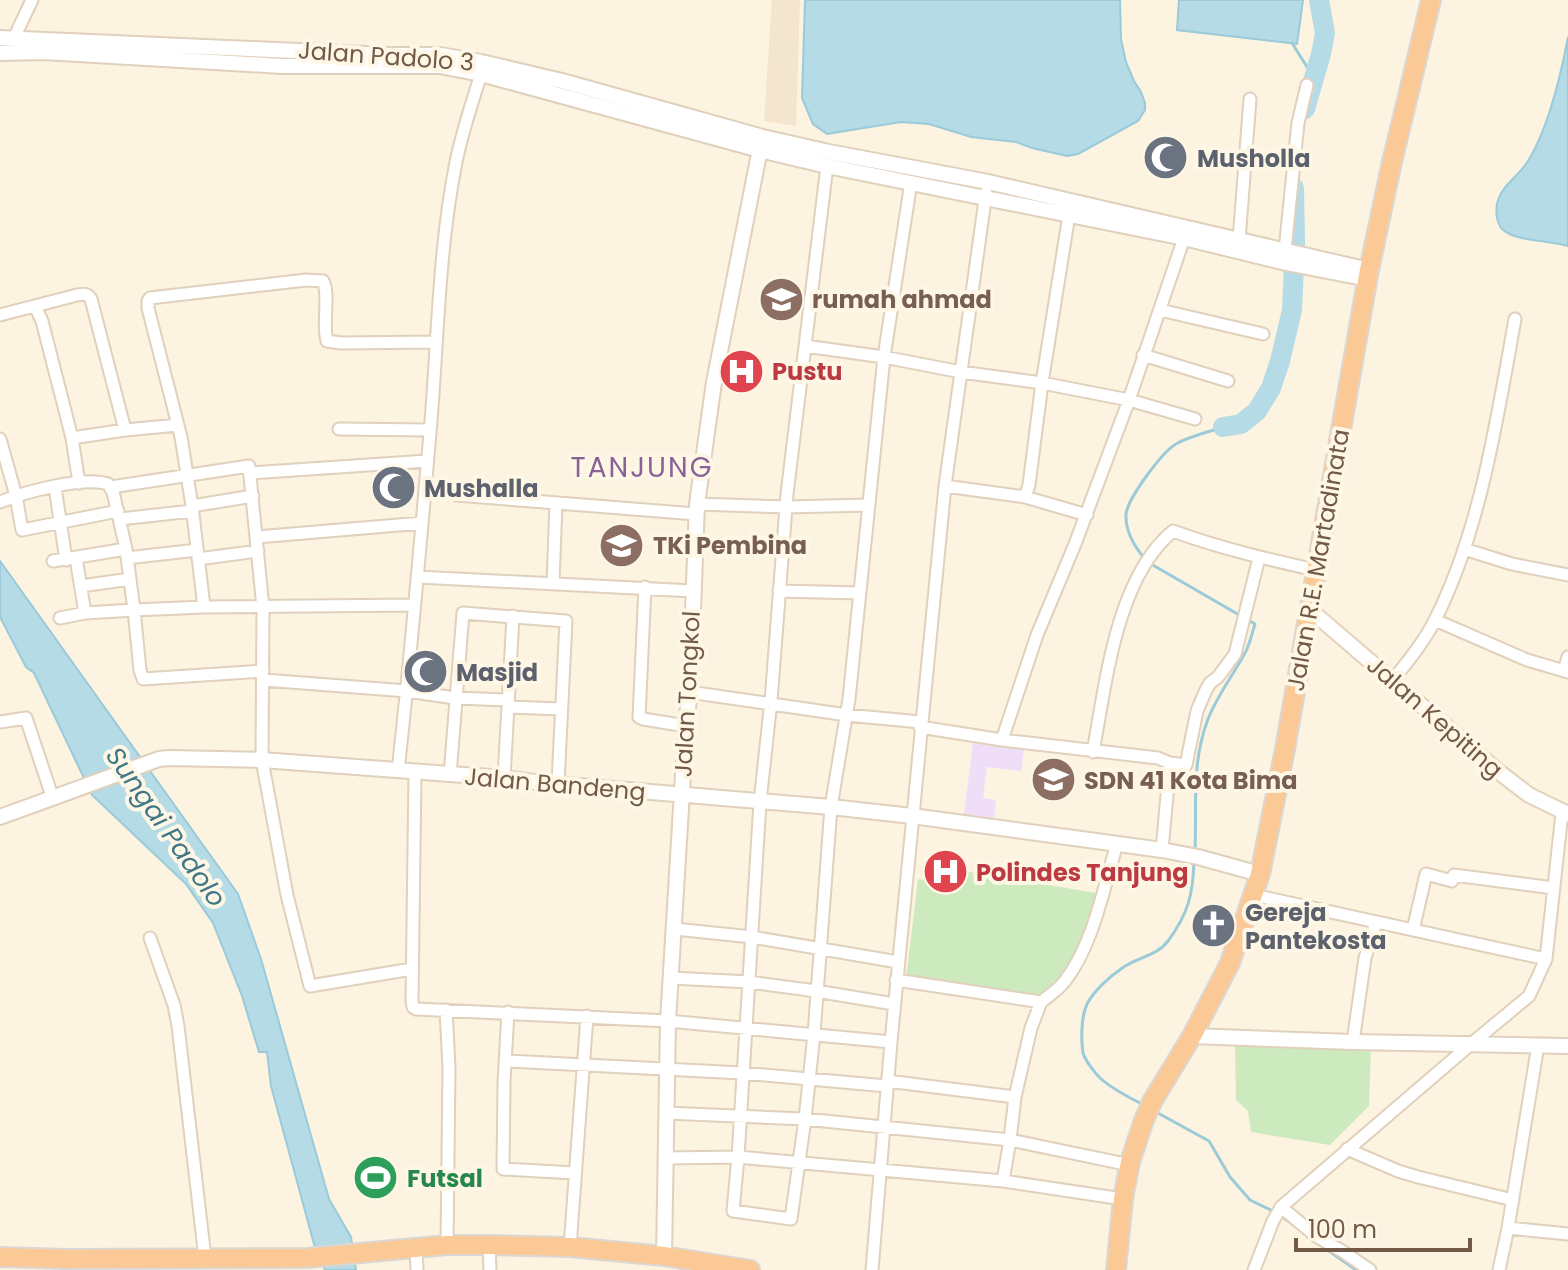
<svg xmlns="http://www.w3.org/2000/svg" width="1568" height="1270" viewBox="0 0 1568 1270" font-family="Poppins,sans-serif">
<rect width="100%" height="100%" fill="#fcf3e0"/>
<path fill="#f4e5ce" d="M772,0H800L796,126L764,121Z"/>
<path fill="#f0ddf8" d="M973,743L1024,750L1021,771L987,767L983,798L996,800L994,818L964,814Z"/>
<path fill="#cdeabf" d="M959,870L1096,893L1077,955L1063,977L1038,997L906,979L918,879L956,885Z
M1235,1043L1371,1045L1369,1106L1330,1145L1251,1132L1248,1111L1236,1100Z"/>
<path fill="#b5dbe6" stroke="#9bcad8" stroke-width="2" d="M805,0H1120L1121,39L1126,62L1134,81L1141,92L1145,103V110L1138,121L1078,154L1067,156L1032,148L1016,142L971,137L929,124L901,122L827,134L813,124L802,98Z
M1179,0H1303L1297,44L1177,30Z
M1568,37V246C1551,240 1515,242 1502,229C1496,222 1495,209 1498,200C1504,183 1519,176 1528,161C1548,129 1561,74 1568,37Z
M0,561L238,894L261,959L329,1199L351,1237L356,1270H325L314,1244L271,1086L267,1052H259L242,996L213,923L186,884L92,795L34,673L26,667L0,617Z"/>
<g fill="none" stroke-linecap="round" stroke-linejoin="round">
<path stroke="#9bcad8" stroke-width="3" d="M1292,43L1314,78
M1145,559C1134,546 1125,531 1126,514C1128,498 1162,452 1176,444C1190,436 1209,432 1223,427
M1151,564L1241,616
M1195,850C1197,804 1191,764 1208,719C1217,696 1233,675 1245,653C1250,644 1252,633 1255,624L1248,620
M1142,1104C1128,1097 1112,1089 1100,1078C1094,1072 1085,1060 1083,1053C1081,1039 1081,1017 1087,1004C1094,991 1109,977 1121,969C1136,957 1156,957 1168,941C1188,914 1193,895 1194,861
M1156,1112L1209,1141L1230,1177L1250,1200L1275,1212
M1281,1216L1301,1230
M1316,1242L1356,1270"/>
<path stroke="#b5dbe6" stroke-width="20" d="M1305,109L1321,54L1325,33L1319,0
M1223,427L1241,424L1257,411L1271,388L1280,361L1292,310L1295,243L1294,188"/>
<defs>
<path id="minor" d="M14,38L32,0
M827,166L787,494L771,701L760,802L738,1157L733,1211L791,1219L805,1119L814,1034L831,807L849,699L884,357L911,182
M1239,240L1250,99
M1285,250L1298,123L1307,85
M35,306L42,321L72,438L79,483
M1160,310L1263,334
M0,315L77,295C83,294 87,293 91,299L125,430
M805,346L884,357L961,372L1042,383L1129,400L1195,419
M1143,355L1228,381
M339,429L430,430
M72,438L125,430L178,425
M0,439L16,496L22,530L118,511
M250,473L427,461
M945,486L1025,497L1087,515
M55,487L66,560
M111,487L249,466L263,608L262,760L287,895L310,986L412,969
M456,495L696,514
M1025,497L1029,485L1042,383L1069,215
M0,502C25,492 83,476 108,484L113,492L126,549L134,610L204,607L414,605
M697,504L786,507L869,505
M192,506L253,496
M120,519L192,511
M257,537L422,523
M1464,549L1512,564L1568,575
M76,558L85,613
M127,558L197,550
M198,559L258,551
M53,561L126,549
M418,577L693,591
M553,583L556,503
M81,586L130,579
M645,587L639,717L643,719L686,726
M779,591L860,593
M204,607L192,506L181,437L148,308V301L150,298L306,280L323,281C330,293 322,324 327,341L341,343L435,342
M60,618L85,613L134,610L140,670L143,679L263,671
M1435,620L1527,660L1568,672
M1564,671L1568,657
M264,680L407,691L455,698L508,700
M1393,680C1408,661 1424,642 1435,620C1481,529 1497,418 1515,319
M689,692L847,715L920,722
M508,707L561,709
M0,722L26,718L53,799
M920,727L1002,740L1037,635L1075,544L1129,400L1184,238
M1002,740L1158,758L1170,763
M1093,752C1106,683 1116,578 1173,531C1219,548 1267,559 1315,570
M398,771C411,654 421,538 431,421C438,334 439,247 456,162C462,132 472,103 481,74
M415,772L412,1001L413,1007L416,1009L668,1021L891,1042
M450,775L463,613L566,621L558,783
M504,778L513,616
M1162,850L1170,763L1186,765L1197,711L1205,692L1210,683L1218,677L1235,654L1259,558
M1253,895L1546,959
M675,929L752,937L898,962
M1413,930L1426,874L1452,881L1454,875L1554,888
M150,938L174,1005L178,1026L205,1258
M671,978L749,982L816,991L894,1004
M896,980L1041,1002C1049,996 1059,989 1065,981C1094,943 1103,889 1117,844
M446,1010L449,1067L447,1245
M508,1012L504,1082L503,1169L575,1173
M1353,1042L1365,958L1376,922
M506,1061L742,1073L887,1086
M887,1081L1015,1097L1031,1028L1041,1002
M666,1113L805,1119L1010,1140L1015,1097
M1347,1149L1398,1171L1418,1177L1513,1200
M665,1158L738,1157L1003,1181L1010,1140L1130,1165
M1003,1181L1123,1199
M1281,1207L1316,1236L1342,1251L1370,1270
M1508,1228L1568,1234
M489,1245L490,1270
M570,1247L587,1016
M416,1248L417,1270
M872,1270L891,1042L945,486L986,193
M1254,1270L1273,1221L1281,1207L1471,1044L1529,996L1546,959L1562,813
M1499,1270L1508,1228L1538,1045"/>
<path id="tertiary" d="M0,38L388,55H440L481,62L562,81L763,137L829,152L988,182L1369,270
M0,53L44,52L282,66H440L481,74L760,150L827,166L1184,238L1286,263L1363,278
M0,817L159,759L169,758L262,760L504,778L543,783L831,807L912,816L1162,850L1198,857L1260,874
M1192,1036L1353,1042L1568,1046
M664,1256L668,1021L686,726L690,690L697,504L714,382L761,144"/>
<path id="secondary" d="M1309,609L1499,772L1529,795L1568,814"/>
<path id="trunk" d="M0,1257L65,1259L307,1258L447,1245H489L570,1247L664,1256L750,1270
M1116,1270L1123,1199L1130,1162L1144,1120L1153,1100L1192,1036L1230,963L1260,874L1285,749L1369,270L1392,162L1431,0"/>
</defs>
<use href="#minor" stroke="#e0d0bc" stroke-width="15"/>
<use href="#tertiary" stroke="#e0d0bc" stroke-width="18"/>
<use href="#secondary" stroke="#e6d1ba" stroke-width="18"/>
<use href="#trunk" stroke="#ddd7d3" stroke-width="22"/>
<use href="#minor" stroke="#fff" stroke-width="11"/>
<use href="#tertiary" stroke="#fff" stroke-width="14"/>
<use href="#secondary" stroke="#fff" stroke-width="14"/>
<use href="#trunk" stroke="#fac996" stroke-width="18"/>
</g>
<defs>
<symbol id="mosque-disc" viewBox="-11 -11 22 22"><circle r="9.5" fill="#6b7280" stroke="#fff7e6"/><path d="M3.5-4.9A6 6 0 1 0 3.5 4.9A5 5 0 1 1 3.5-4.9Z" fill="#fff"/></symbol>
<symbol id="school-disc" viewBox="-11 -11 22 22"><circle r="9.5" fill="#8d6e63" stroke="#fff7e6"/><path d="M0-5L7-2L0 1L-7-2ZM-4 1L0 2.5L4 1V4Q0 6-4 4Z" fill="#fff"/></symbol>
<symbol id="hospital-disc" viewBox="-11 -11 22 22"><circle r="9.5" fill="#e0444e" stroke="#fff7e6"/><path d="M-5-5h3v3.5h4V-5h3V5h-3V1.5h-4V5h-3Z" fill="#fff"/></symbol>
<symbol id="church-disc" viewBox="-11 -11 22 22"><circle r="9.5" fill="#6b7280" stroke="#fff7e6"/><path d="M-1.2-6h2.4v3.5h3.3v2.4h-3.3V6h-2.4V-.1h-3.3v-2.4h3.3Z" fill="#fff"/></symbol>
<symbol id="stadium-disc" viewBox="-11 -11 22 22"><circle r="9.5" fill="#2e9e5b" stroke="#fff7e6"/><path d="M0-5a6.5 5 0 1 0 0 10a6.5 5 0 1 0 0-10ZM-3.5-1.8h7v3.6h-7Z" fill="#fff"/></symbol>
</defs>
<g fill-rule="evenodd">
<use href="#mosque-disc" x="1140" y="132" width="51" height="51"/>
<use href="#school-disc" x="756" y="274" width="51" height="51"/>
<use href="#hospital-disc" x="716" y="346" width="51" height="51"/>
<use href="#mosque-disc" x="368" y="462" width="51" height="51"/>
<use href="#school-disc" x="596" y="520" width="51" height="51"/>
<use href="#mosque-disc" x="400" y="646" width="51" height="51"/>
<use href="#school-disc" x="1028" y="754" width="51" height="51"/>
<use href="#hospital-disc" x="920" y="846" width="51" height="51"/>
<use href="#church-disc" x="1188" y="900" width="51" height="51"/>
<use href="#stadium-disc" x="350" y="1152" width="51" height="51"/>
</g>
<g text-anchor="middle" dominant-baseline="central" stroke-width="8" stroke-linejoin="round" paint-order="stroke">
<g font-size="24" fill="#735a47" stroke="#fff7e6">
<text transform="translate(386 56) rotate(4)">Jalan Padolo 3</text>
<text transform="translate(1318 560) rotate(-80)">Jalan R.E. Martadinata</text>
<text transform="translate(687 694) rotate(-87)">Jalan Tongkol</text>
<text transform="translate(1435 717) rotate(41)">Jalan Kepiting</text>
<text transform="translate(555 784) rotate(5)">Jalan Bandeng</text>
</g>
<g font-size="24" font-weight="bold" fill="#5b616d" stroke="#fff7e6" text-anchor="start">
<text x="1197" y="158">Musholla</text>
<text x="424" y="488">Mushalla</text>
<text x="456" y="672">Masjid</text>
<text x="1245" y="912">Gereja<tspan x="1245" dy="28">Pantekosta</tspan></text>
</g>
<g font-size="24" font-weight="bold" fill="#785e54" stroke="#fff7e6" text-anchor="start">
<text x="812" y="299">rumah ahmad</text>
<text x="653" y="545">TKi Pembina</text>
<text x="1084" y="780">SDN 41 Kota Bima</text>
</g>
<g font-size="24" font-weight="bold" fill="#be3a42" stroke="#fff7e6" text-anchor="start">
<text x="772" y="371">Pustu</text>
<text x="976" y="872">Polindes Tanjung</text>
</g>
<g font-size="24" font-weight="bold" fill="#27864d" stroke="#fff7e6" text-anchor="start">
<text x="407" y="1178">Futsal</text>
</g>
<g font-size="26" font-style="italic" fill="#417787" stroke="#fff7e6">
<text transform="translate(166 827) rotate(55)">Sungai Padolo</text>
</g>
<g font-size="28" letter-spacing="2" fill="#896297" stroke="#fff7e6">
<text x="642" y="467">TANJUNG</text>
</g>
</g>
<path d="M1296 1238v12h174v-12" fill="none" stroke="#735a47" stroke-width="4"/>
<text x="1308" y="1238" font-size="24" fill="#735a47" stroke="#fff7e6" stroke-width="6" paint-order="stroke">100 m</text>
</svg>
